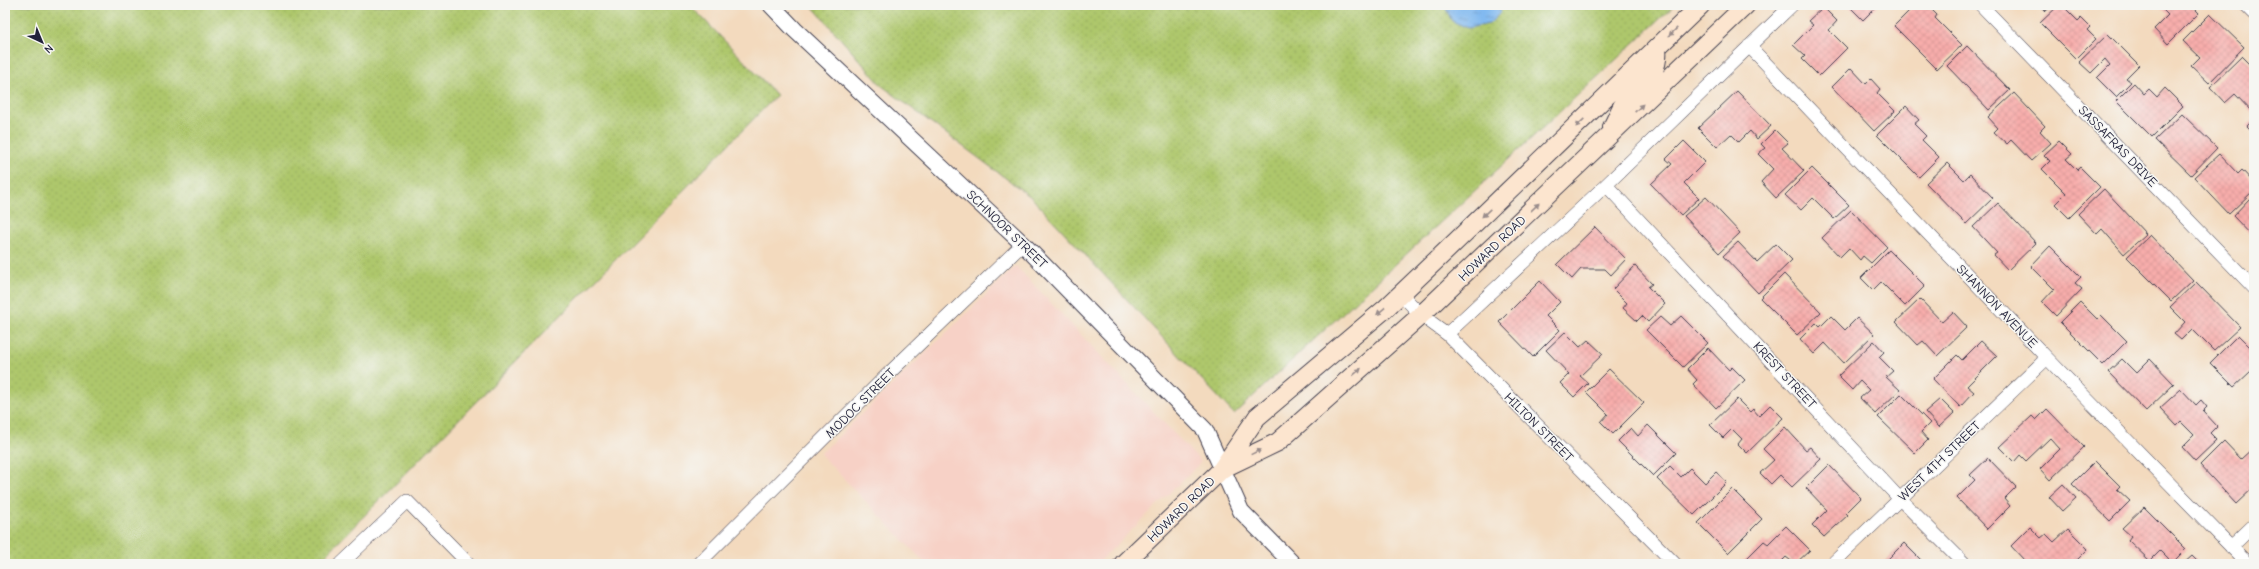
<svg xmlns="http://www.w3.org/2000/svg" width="2259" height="569" viewBox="0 0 2259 569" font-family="'Comic Neue',sans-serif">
<defs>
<pattern id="green-dots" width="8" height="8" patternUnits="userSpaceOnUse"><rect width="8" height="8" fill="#aec76c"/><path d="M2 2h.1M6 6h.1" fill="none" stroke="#95ab5e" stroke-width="1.8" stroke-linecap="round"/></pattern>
<pattern id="water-ripples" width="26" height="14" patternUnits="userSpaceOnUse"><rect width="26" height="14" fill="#7fb8f0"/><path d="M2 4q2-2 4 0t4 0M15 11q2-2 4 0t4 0" fill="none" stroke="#6895c4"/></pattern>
<pattern id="building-cross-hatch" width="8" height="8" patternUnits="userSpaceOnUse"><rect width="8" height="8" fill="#f8adab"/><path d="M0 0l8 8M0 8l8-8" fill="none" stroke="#d49594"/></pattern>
</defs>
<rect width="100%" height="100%" fill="#f6f6f2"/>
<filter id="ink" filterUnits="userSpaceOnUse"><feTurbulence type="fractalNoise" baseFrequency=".025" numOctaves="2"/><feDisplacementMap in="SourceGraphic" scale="8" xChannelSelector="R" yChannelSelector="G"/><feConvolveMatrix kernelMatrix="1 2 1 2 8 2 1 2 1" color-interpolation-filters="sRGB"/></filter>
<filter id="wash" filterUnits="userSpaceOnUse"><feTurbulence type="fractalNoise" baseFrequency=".012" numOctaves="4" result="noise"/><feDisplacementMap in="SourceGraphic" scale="16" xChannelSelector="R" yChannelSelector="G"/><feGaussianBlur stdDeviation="0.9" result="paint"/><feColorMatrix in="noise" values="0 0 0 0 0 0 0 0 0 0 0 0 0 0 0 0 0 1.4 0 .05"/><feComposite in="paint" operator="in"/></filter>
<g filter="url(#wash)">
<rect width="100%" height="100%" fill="#f3dabe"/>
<path fill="#f7d1c6" d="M1016,266L1201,462L1097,564H926L820,454Z"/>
<path fill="url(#green-dots)" stroke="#687454" d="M5,5H690L777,95L317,564H5Z
M811,5H1675L1234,414L1031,197L882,86Z"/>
<path fill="url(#water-ripples)" stroke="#506d96" d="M1444,5H1499L1501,12L1489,24L1468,28L1452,21Z"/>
<g id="blocks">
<path fill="url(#building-cross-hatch)" d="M1848,5H1878L1863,20Z
M1915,5H1927L1937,15L1935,18L1962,45L1937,69L1894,26Z
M2040,5H2053L2046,11Z
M2059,5H2062L2078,21L2081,18L2090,27L2087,30L2096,39L2076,59L2040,23Z
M2158,5H2191L2199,13L2168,44L2154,29L2168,15Z
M1823,7L1837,21L1829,30L1847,48L1819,76L1802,59L1805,56L1793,45L1813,25L1808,21Z
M2210,14L2244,47L2209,83L2191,66L2200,57L2183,41Z
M2108,34L2139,65L2126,78L2131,82L2116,97L2097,78L2110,65L2105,59L2091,73L2079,62Z
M1967,46L2010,90L1989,110L1947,66Z
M2242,56L2254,68L2253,113L2235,94L2225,103L2210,87Z
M1851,68L1866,84L1871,79L1880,89L1877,93L1895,111L1874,131L1832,87Z
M2134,83L2144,94L2149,89L2157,97L2165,88L2183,106L2152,137L2116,101Z
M1737,91L1771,126L1757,139L1750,131L1739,142L1731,134L1717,147L1698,128Z
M2014,93L2045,126L2040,131L2051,143L2031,161L2011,140L2007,144L1994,132L1998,128L1988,117Z
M1906,106L1919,120L1914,124L1926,136L1922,140L1939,157L1919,177L1877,135Z
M2182,114L2217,148L2191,175L2155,140Z
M2254,119V133L2247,126Z
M1775,130L1788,143L1782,148L1804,171L1776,198L1761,182L1773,169L1758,154L1765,148L1761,144Z
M1684,141L1705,162L1684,183L1699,198L1681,215L1651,184L1672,164L1666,159Z
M2059,141L2072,154L2066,159L2077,170L2080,167L2100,187L2069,218L2055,204L2066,193L2042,169L2050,161L2044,155Z
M2219,154L2238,174L2242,170L2254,183V190L2229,214L2194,177Z
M1947,163L1964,180L1970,174L1993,198L1966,224L1926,183Z
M1812,168L1849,205L1834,219L1813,198L1801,210L1785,195Z
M2104,189L2146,234L2124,254L2102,229L2097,234L2078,214Z
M1706,197L1740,233L1719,253L1684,216Z
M2250,198L2254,203V238L2233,216Z
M1998,203L2036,243L2008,270L1994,255L1997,253L1973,227Z
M1851,210L1887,247L1871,263L1863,256L1860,260L1849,248L1840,257L1822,238Z
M1595,227L1626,259L1611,275L1605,269H1581L1572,279L1557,264Z
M2150,235L2193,280L2171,301L2127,257Z
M1738,242L1757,262L1776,244L1792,260L1758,293L1723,256Z
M2050,246L2081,277L2075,283L2082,289L2056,316L2042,302L2054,289L2031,266Z
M1889,250L1925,286L1905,306L1881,282L1873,290L1861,278Z
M1635,266L1652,284L1648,287L1665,304L1648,322L1642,316L1637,321L1623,308L1627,303L1613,289Z
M1784,274L1821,312L1797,335L1760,298Z
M1540,281L1560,302L1546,316L1560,330L1533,357L1499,322Z
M2196,282L2240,327L2214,351L2192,329L2181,340L2174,334L2185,322L2170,307Z
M1920,299L1942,322L1953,312L1967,327L1937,356L1923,341L1918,345L1896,322Z
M2080,302L2097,319L2101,315L2127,341L2103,365L2060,322Z
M1681,316L1708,343L1683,367L1646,330L1660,317L1670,326Z
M1831,316L1845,330L1857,318L1874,334L1844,363L1825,343L1814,354L1800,339L1816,323L1820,327Z
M1565,332L1580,347L1588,340L1603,354L1580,376L1588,383L1574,397L1560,383L1569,374L1546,350Z
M2238,335L2254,351V374L2251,371L2234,387L2210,363Z
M1874,341L1884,352L1879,357L1893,371L1886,377L1900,390L1875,414L1860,398L1869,390L1860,381L1852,390L1838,376Z
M1981,341L1997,356L1967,386L1974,392L1960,407L1933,379L1957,355L1962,360Z
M1708,348L1729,370L1732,367L1745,380L1716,408L1693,384L1697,380L1687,369Z
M2122,359L2136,373L2150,359L2174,384L2146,411L2108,372Z
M1609,369L1644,403L1613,434L1601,422L1608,414L1586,392Z
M2181,389L2196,405L2201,400L2207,407L2203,411L2217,426L2210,433L2217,440L2195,461L2182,447L2194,435L2181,422L2177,426L2160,408Z
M1901,394L1930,423L1921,432L1928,440L1915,453L1878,417Z
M1737,399L1750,412L1753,409L1759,416L1770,405L1783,418L1747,453L1738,444L1742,439L1732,429L1723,438L1710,425Z
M1940,399L1954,413L1939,427L1925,412Z
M2047,409L2084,447L2050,480L2040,469L2060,449L2050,438L2026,461L2020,455L2014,462L1999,447L2032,416L2036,420Z
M1648,425L1676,453L1653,476L1618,441L1631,428L1638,436Z
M1785,427L1806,450L1810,447L1821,459L1792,487L1780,475L1771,484L1760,473L1774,460L1763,449Z
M2224,441L2241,459L2254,447V487L2236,504L2200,465Z
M1988,458L2016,487L2004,499L2010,506L1987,529L1957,498L1975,480L1970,475Z
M2095,461L2120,486L2117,489L2130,501L2110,521L2072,484Z
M1829,465L1861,498L1846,513L1848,515L1824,537L1812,525L1827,510L1806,488Z
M1670,466L1681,477L1690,468L1705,483L1716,472L1727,482L1694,515L1657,479Z
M2063,484L2076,498L2062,511L2049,497Z
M1732,489L1762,519L1728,553L1698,523Z
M2144,507L2186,549L2172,563L2160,551L2150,561L2128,540L2131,536L2122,528Z
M1786,526L1810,550L1795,564L1786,557L1779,564H1741L1764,541L1768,544Z
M2030,527L2041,538L2046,534L2054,542L2068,529L2088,549L2073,564H2023L2025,561L2011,546Z
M1904,543L1925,564H1883Z
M2192,556L2200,564H2183Z"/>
</g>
</g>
<g filter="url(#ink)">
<use href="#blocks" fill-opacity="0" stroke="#413e4f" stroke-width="1"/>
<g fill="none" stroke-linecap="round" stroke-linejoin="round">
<defs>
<path id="minor" d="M1981,5L2254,288
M2246,5L2254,13
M1749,46L2047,358L2248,564
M1606,185L1900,499L1965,564
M1401,294L1421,315L1447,334L1675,564
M1447,334L1606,185L1792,5
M2231,547L2254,525
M341,564L407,501L469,564
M698,564L886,376L1023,244
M1832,564L2047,358"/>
<path id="tertiary" d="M771,5L795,30L1023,244L1205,430L1241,511L1293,564"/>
<path id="secondary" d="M1612,127C1617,119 1620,107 1627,99C1643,80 1660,76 1657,48
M1222,469L1278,442L1421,315L1746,5
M1123,564L1221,470L1257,417L1385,309L1447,250L1701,5"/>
</defs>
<use href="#minor" stroke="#413e4f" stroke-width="14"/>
<use href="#tertiary" stroke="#413e4f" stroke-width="18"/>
<use href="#secondary" stroke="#413e4f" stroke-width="20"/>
<use href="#minor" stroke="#fff" stroke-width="13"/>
<use href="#tertiary" stroke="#fff" stroke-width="16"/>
<use href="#secondary" stroke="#fce5cf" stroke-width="18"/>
</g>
<defs><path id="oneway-solid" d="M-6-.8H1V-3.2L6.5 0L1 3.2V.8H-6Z"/></defs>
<g fill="#9a8d8c">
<use href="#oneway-solid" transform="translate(1673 32) rotate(136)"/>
<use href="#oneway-solid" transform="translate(1639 108) rotate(-44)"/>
<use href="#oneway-solid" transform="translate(1580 123) rotate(136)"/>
<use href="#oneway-solid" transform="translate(1535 207) rotate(-44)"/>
<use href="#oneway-solid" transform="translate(1486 213) rotate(136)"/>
<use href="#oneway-solid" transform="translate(1381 311) rotate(139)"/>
<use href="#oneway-solid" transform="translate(1357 372) rotate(-41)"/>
<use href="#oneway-solid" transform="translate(1256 452) rotate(-26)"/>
</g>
</g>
<g text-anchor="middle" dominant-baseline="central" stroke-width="3" stroke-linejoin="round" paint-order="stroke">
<g font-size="13" fill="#22223b" stroke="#f6f6f2">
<text transform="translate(2118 146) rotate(46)">SASSAFRAS DRIVE</text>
<text transform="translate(1007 229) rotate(44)">SCHNOOR STREET</text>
<text transform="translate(1492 248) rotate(-44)">HOWARD ROAD</text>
<text transform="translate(1997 306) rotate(46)">SHANNON AVENUE</text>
<text transform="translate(1785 375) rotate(47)">KREST STREET</text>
<text transform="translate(860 403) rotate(-45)">MODOC STREET</text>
<text transform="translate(1539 427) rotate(45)">HILTON STREET</text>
<text transform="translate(1939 461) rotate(-44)">WEST 4TH STREET</text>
<text transform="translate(1181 509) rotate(-44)">HOWARD ROAD</text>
</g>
</g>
<rect width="2259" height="569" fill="none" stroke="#f6f6f2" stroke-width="20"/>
<g transform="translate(42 42) rotate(136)" stroke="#f6f6f2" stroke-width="3" paint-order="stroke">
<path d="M0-3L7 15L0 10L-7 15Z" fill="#22223b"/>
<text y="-6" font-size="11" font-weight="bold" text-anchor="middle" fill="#22223b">N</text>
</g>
</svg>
